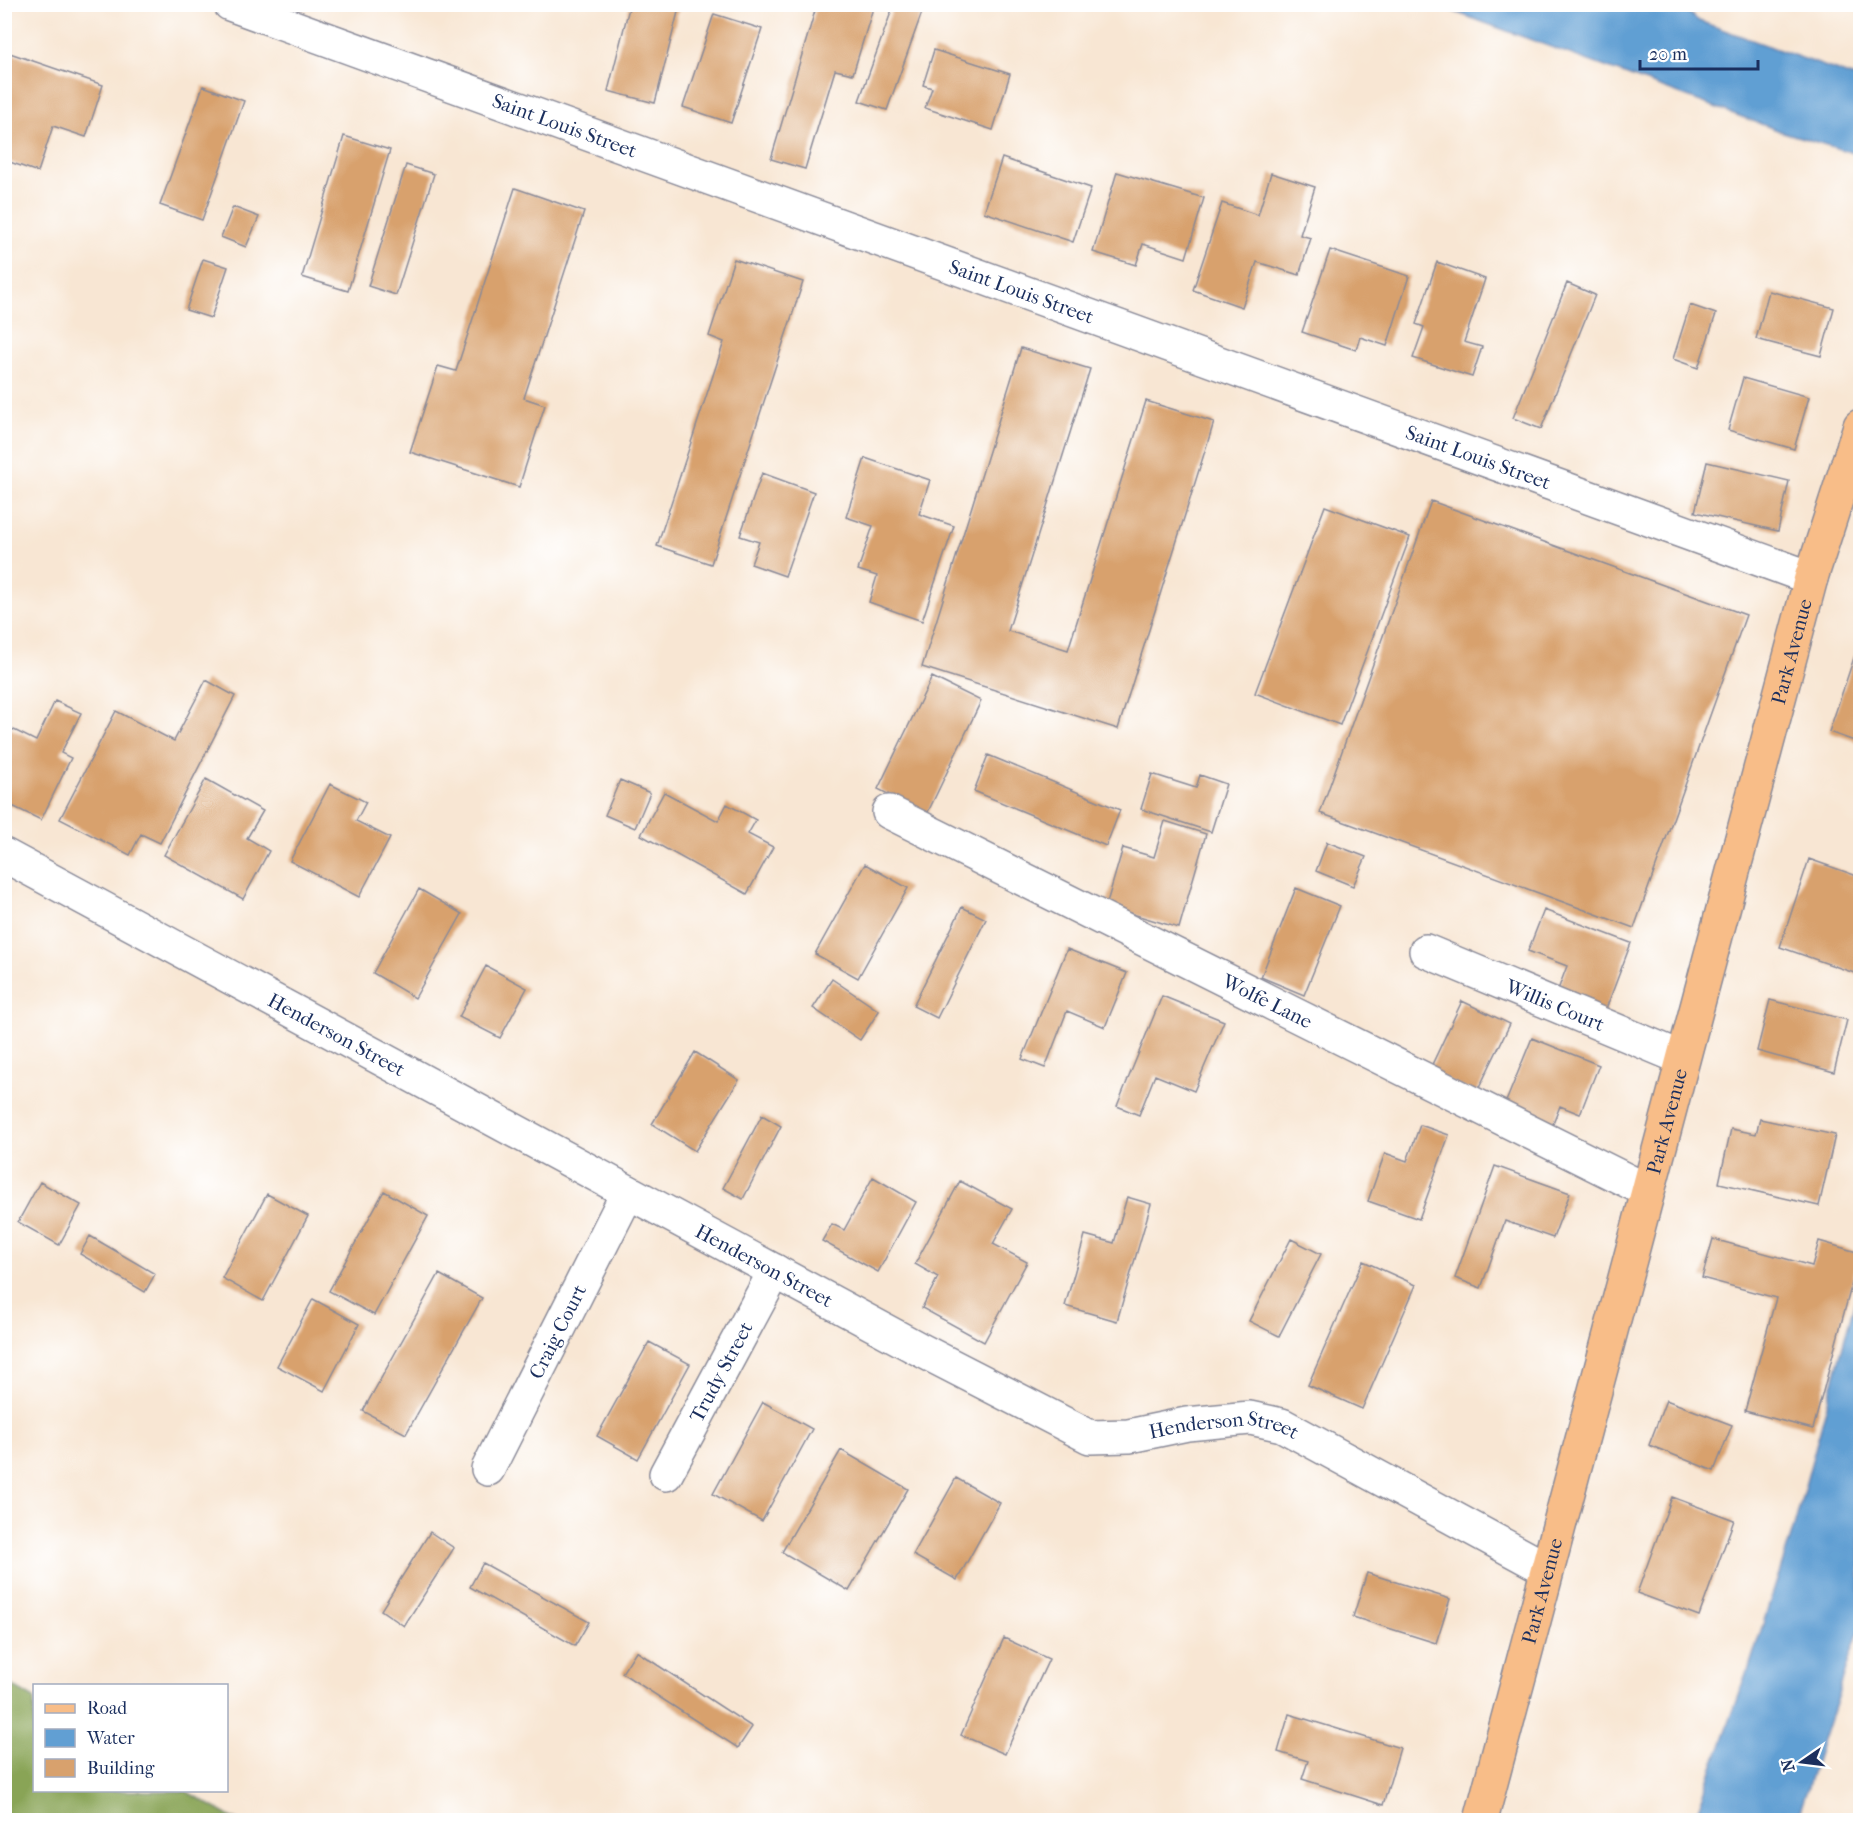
<svg xmlns="http://www.w3.org/2000/svg" width="1865" height="1825" viewBox="0 0 1865 1825" font-family="'IM FELL French Canon',serif">
<rect width="100%" height="100%" fill="#fff"/>
<filter id="ink" filterUnits="userSpaceOnUse"><feTurbulence type="fractalNoise" baseFrequency=".0167" numOctaves="2"/><feDisplacementMap in="SourceGraphic" scale="12" xChannelSelector="R" yChannelSelector="G"/><feConvolveMatrix kernelMatrix="1 2 1 2 8 2 1 2 1" color-interpolation-filters="sRGB"/></filter>
<filter id="wash" filterUnits="userSpaceOnUse"><feTurbulence type="fractalNoise" baseFrequency=".008" numOctaves="4" result="noise"/><feDisplacementMap in="SourceGraphic" scale="24" xChannelSelector="R" yChannelSelector="G"/><feGaussianBlur stdDeviation="1.35" result="paint"/><feColorMatrix in="noise" values="0 0 0 0 0 0 0 0 0 0 0 0 0 0 0 0 0 1.4 0 .05"/><feComposite in="paint" operator="in"/></filter>
<g filter="url(#wash)">
<rect width="100%" height="100%" fill="#f8e6d3"/>
<path fill="#89a456" stroke="#526a5a" stroke-width="1.5" d="M4,1681L34,1699V1790L186,1791L236,1820H5Z"/>
<path fill="#619fd3" stroke="#3e6798" stroke-width="1.5" d="M1436,5H1678L1699,21L1860,79V155L1783,132Z
M1860,1282V1627L1797,1820H1694L1749,1668L1794,1527Z"/>
<g id="blocks">
<path fill="#d8a16d" d="M630,4H664L679,8L655,103L608,91Z
M817,4H863L873,8L853,74L835,70L805,169L771,159Z
M894,4H925L887,110L859,101Z
M714,14L762,29L731,123L683,107Z
M934,50L1010,74L993,130L925,108L932,88L923,85Z
M4,51L103,85L86,137L53,126L38,172L4,160Z
M203,86L244,101L202,220L160,205Z
M344,136L390,150L348,291L302,277Z
M1002,158L1091,188L1073,242L984,212Z
M406,165L434,174L396,295L368,286Z
M1117,172L1204,198L1186,258L1143,244L1136,265L1093,252Z
M1271,173L1315,187L1300,235L1311,238L1299,275L1257,262L1242,307L1193,290L1222,203L1258,215Z
M515,188L584,212L524,398L545,405L519,487L410,452L438,366L456,371Z
M233,207L259,217L246,247L221,237Z
M1330,250L1409,276L1387,346L1360,337L1356,350L1302,332Z
M203,259L228,267L211,318L186,310Z
M734,259L803,282L711,564L657,546L724,342L709,336Z
M1437,262L1485,279L1464,342L1482,347L1472,377L1413,358L1424,327L1416,324Z
M1567,283L1595,295L1541,429L1513,418Z
M1769,291L1834,308L1821,356L1756,339Z
M1690,305L1716,314L1698,368L1673,359Z
M1021,348L1090,369L1008,631L1068,650L1146,401L1214,422L1118,729L922,667Z
M1743,378L1809,397L1794,449L1728,430Z
M865,458L930,480L919,514L954,526L922,621L869,602L877,576L858,570L873,526L846,517Z
M1707,462L1789,481L1778,531L1695,512Z
M762,473L814,492L785,576L751,564L759,542L740,536Z
M1431,501L1746,615L1634,928L1320,813Z
M1325,506L1410,537L1340,725L1255,693Z
M1860,640V743L1829,732Z
M932,677L981,701L927,814L878,789Z
M206,680L235,696L160,843L141,834L130,855L60,819L116,711L174,741Z
M55,701L81,713L61,753L71,758L41,820L4,802V725L36,741Z
M988,755L1120,810L1106,846L974,791Z
M1152,774L1196,788L1200,775L1226,784L1211,832L1141,809Z
M206,779L263,811L247,838L269,851L243,899L164,855Z
M620,780L650,793L635,828L605,815Z
M330,784L366,802L356,821L390,838L359,897L290,861Z
M664,792L718,821L727,804L756,820L748,834L773,847L747,894L641,835Z
M1165,821L1206,834L1179,928L1106,906L1123,848L1154,857Z
M1327,842L1366,857L1353,886L1316,871Z
M1809,859L1860,877V975L1780,947Z
M865,864L908,888L858,978L815,954Z
M1296,888L1340,906L1304,995L1261,977Z
M419,889L462,914L415,998L373,973Z
M962,907L986,919L937,1018L913,1006Z
M1544,910L1631,943L1601,1022L1553,1003L1567,966L1528,951Z
M1067,949L1127,973L1105,1027L1067,1011L1045,1068L1022,1059Z
M486,966L527,988L500,1038L459,1017Z
M832,979L879,1011L860,1040L813,1008Z
M1162,996L1224,1021L1194,1091L1155,1075L1139,1115L1117,1106Z
M1770,1000L1847,1020L1834,1072L1757,1051Z
M1462,1001L1510,1024L1476,1094L1429,1071Z
M1532,1038L1599,1065L1580,1114L1560,1106L1551,1129L1503,1109Z
M695,1052L739,1080L695,1151L652,1124Z
M762,1115L781,1126L743,1199L723,1188Z
M1760,1119L1835,1135L1819,1206L1719,1183L1731,1129L1756,1134Z
M1420,1125L1449,1135L1419,1219L1368,1201L1385,1153L1407,1161Z
M1495,1166L1570,1193L1553,1238L1505,1221L1481,1288L1455,1278Z
M873,1177L916,1202L878,1272L822,1241L832,1224L844,1230Z
M960,1181L1012,1209L993,1244L1027,1262L984,1342L922,1308L938,1277L915,1264Z
M40,1182L81,1205L59,1245L18,1222Z
M384,1191L428,1216L374,1315L329,1291Z
M267,1194L308,1216L263,1301L222,1278Z
M1127,1197L1151,1204L1117,1321L1065,1306L1085,1235L1114,1243Z
M90,1236L155,1274L145,1292L80,1254Z
M1291,1239L1321,1254L1279,1336L1249,1321Z
M1713,1239L1812,1266L1819,1241L1860,1253L1813,1429L1745,1411L1776,1298L1702,1278Z
M1363,1261L1416,1285L1362,1409L1308,1385Z
M439,1274L482,1298L406,1434L363,1411Z
M313,1299L359,1324L324,1391L277,1366Z
M649,1342L690,1364L638,1459L597,1436Z
M1666,1400L1732,1425L1714,1471L1649,1445Z
M763,1402L812,1429L762,1521L713,1494Z
M841,1450L908,1489L849,1591L782,1552Z
M956,1478L1000,1503L957,1580L913,1555Z
M1672,1497L1734,1520L1699,1616L1637,1593Z
M430,1532L454,1548L404,1626L381,1610Z
M483,1563L589,1622L575,1646L470,1587Z
M1367,1573L1450,1599L1436,1643L1353,1617Z
M1004,1638L1049,1659L1005,1754L961,1735Z
M636,1651L752,1727L738,1748L622,1673Z
M1289,1714L1400,1748L1383,1805L1302,1779L1308,1761L1278,1752Z"/>
</g>
</g>
<g filter="url(#ink)">
<use href="#blocks" fill-opacity="0" stroke="#8a8a98" stroke-width="1.5"/>
<g fill="none" stroke-linecap="round" stroke-linejoin="round">
<defs>
<g id="minor">
<path id="s1" d="M230,4L1811,578"/>
<path id="s2" d="M889,812L1646,1190"/>
<path id="s3" d="M4,855L919,1349L1090,1437L1129,1436L1187,1424L1250,1418L1282,1425L1547,1569"/>
<path id="s4" d="M1426,951L1682,1058"/>
<path id="s5" d="M488,1469L628,1192"/>
<path id="s6" d="M666,1474L775,1271"/>
</g>
<g id="primary">
<path id="s7" d="M1481,1820L1811,578L1860,426"/>
</g>
</defs>
<use href="#minor" stroke="#8a8a98" stroke-width="36"/>
<use href="#primary" stroke="#8a8a98" stroke-width="36"/>
<use href="#minor" stroke="#fff" stroke-width="33"/>
<use href="#primary" stroke="#f8bd88" stroke-width="33"/>
</g>
</g>
<g text-anchor="middle" dominant-baseline="central" stroke-width="4.5" stroke-linejoin="round" paint-order="stroke">
<g font-size="20" fill="#1b2f5e" stroke="#fff">
<text stroke="none"><textPath href="#s1" startOffset="356">Saint Louis Street</textPath></text>
<text stroke="none"><textPath href="#s1" startOffset="842">Saint Louis Street</textPath></text>
<text stroke="none"><textPath href="#s1" startOffset="1328">Saint Louis Street</textPath></text>
<text stroke="none"><textPath href="#s7" startOffset="1209">Park Avenue</textPath></text>
<text stroke="none"><textPath href="#s2" startOffset="423">Wolfe Lane</textPath></text>
<text stroke="none"><textPath href="#s4" startOffset="140">Willis Court</textPath></text>
<text stroke="none"><textPath href="#s3" startOffset="378">Henderson Street</textPath></text>
<text stroke="none"><textPath href="#s7" startOffset="723">Park Avenue</textPath></text>
<text stroke="none"><textPath href="#s3" startOffset="864">Henderson Street</textPath></text>
<text stroke="none"><textPath href="#s5" startOffset="154">Craig Court</textPath></text>
<text stroke="none"><textPath href="#s6" startOffset="116">Trudy Street</textPath></text>
<text stroke="none"><textPath href="#s3" startOffset="1368">Henderson Street</textPath></text>
<text stroke="none"><textPath href="#s7" startOffset="237">Park Avenue</textPath></text>
</g>
</g>
<rect width="1865" height="1825" fill="none" stroke="#fff" stroke-width="24"/>
<rect x="33" y="1684" width="195" height="108" fill="#ffffff" stroke="#a4acbf" stroke-width="1.5"/>
<rect x="45" y="1704" width="30" height="9" fill="#f8bd88" stroke="#a4acbf" stroke-width="1.5"/>
<text x="87" y="1714" font-size="18" fill="#1b2f5e">Road</text>
<rect x="45" y="1729" width="30" height="18" fill="#619fd3" stroke="#a4acbf" stroke-width="1.5"/>
<text x="87" y="1744" font-size="18" fill="#1b2f5e">Water</text>
<rect x="45" y="1759" width="30" height="18" fill="#d8a16d" stroke="#a4acbf" stroke-width="1.5"/>
<text x="87" y="1774" font-size="18" fill="#1b2f5e">Building</text>
<g transform="translate(1802 1762) rotate(256)" stroke="#ffffff" stroke-width="4.5" paint-order="stroke">
<path d="M0-4.5L10 22L0 15L-10 22Z" fill="#1b2f5e"/>
<text y="-9" font-size="16" font-weight="bold" text-anchor="middle" fill="#1b2f5e">N</text>
</g>
<path d="M1640 60v9h118v-9" fill="none" stroke="#1b2f5e" stroke-width="3"/>
<text x="1649" y="60" font-size="18" fill="#1b2f5e" stroke="#ffffff" stroke-width="4.5" paint-order="stroke">20 m</text>
</svg>
